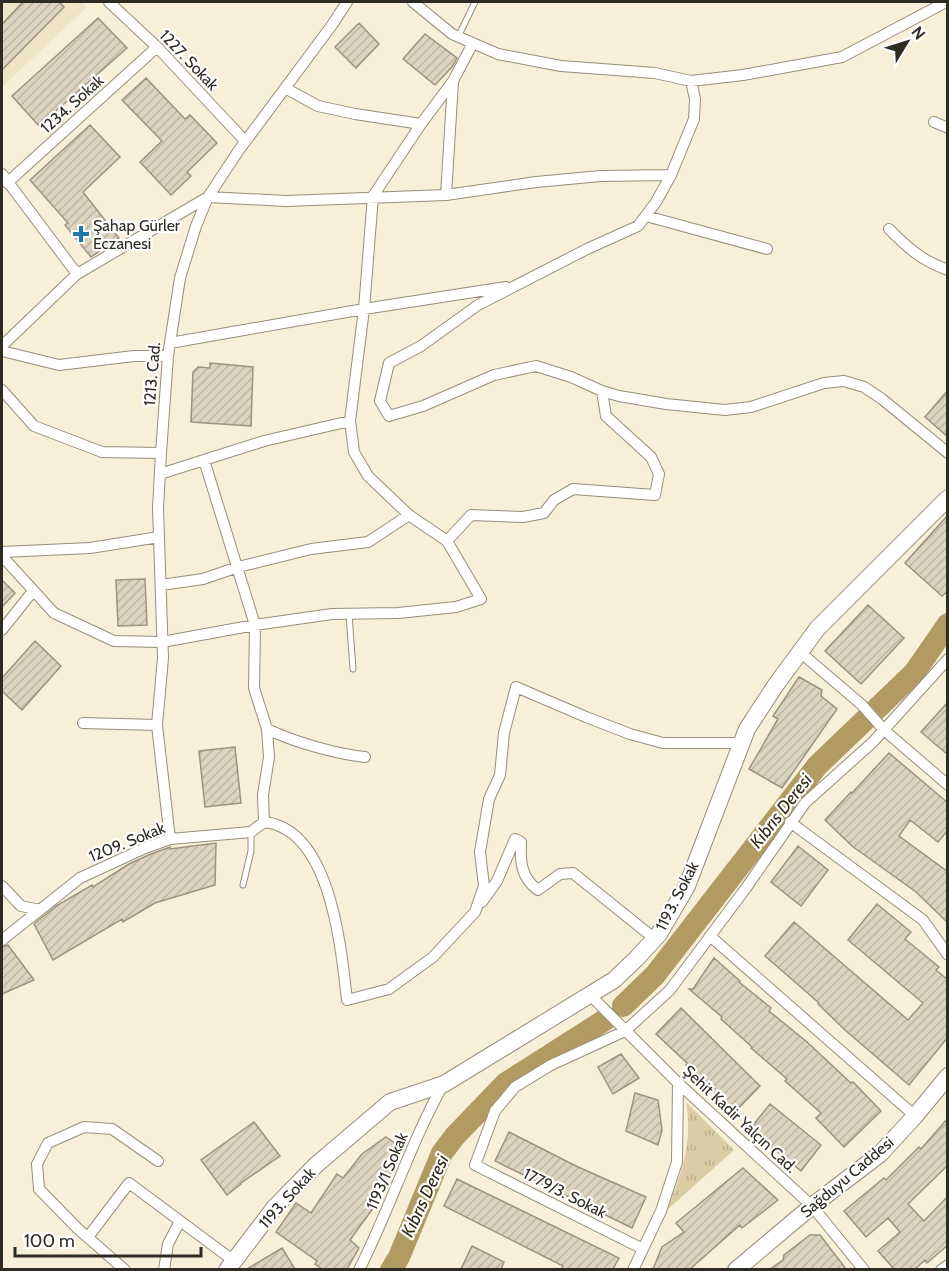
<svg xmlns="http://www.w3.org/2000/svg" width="949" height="1271" viewBox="0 0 949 1271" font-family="Cabin,sans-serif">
<defs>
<pattern id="park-tufts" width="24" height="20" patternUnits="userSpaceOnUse" patternTransform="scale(1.5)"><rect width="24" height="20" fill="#dccca5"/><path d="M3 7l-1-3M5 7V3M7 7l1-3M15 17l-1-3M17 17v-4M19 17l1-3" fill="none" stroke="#bdaf8e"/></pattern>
<pattern id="building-hatch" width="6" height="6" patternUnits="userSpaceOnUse" patternTransform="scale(1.5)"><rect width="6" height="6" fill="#ddd4bf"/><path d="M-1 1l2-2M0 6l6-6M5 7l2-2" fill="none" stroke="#beb6a4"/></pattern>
</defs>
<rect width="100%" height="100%" fill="#f8efd9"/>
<path fill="#f0e4c7" d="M2,2H81L87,7L2,87Z"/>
<path fill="url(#park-tufts)" d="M686,1102L734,1150L667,1210C682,1174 693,1141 686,1102Z"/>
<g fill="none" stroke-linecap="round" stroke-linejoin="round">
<path stroke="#b29b63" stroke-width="22" d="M623,1006L655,975L817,766L914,673L948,624
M391,1270L399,1257L442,1153L455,1136L506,1083L608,1018"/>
</g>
<path fill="url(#building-hatch)" stroke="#9b937f" stroke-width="1.5" d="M23,2H59L64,7L2,70V24Z
M98,18L127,48L39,126L12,96Z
M359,23L379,44L356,68L335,47Z
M425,34L457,58L452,67L435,85L403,59Z
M146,78L185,119L190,115L217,143L187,172L191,176L171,195L140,162L162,141L122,100Z
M90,125L120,157L83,192L119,238L91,257L65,225L68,223L30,180Z
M210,363L253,367L251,426L191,422L193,372L198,367L210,368Z
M948,390V437L925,417Z
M948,515V591L942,596L905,563Z
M145,579L147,625L118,626L116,580Z
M2,580L15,593L2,607Z
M868,605L904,638L861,684L825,651Z
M35,641L61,666L22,710L2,691V678Z
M799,677L822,690L821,696L837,709L782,788L749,769L778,719L773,716Z
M948,702V755L921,732Z
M235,747L241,803L205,807L199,751Z
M889,753L948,803V830L938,842L910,820L899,836L948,872V923L916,892L852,846L825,820L851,792L852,793Z
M216,843L215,885L155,903L123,922L122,919L53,960L34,924L56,906L92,885L93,887L129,864L151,854L170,847V849Z
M798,846L828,870L801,906L771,882Z
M877,904L911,932L905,939L939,967L936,970L948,980V1037L909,1085L845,1030L818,1004L819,1003L765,956L794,922L908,1020L923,1003L848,940Z
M8,945L34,980L2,994V947Z
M714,958L740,981L739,982L771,1008L769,1011L807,1042L851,1083L853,1082L881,1111L844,1147L816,1118L821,1113L785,1081L787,1079L751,1048L752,1047L721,1019L722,1017L689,989H693Z
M681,1008L760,1086L735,1112L713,1091L715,1089L686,1065L687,1063L656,1034Z
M621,1054L639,1078L613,1094L598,1067Z
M635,1093L658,1100L662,1130L658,1145L626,1131Z
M770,1104L821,1145L801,1171L750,1129Z
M948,1118V1165L908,1204L924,1221L948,1196V1245L927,1263L925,1260L915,1269H894L878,1251L900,1232L888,1218L866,1237L844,1211L884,1178L886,1180L919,1147L921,1149Z
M254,1122L280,1156L241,1183V1184L227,1195L201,1160Z
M509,1132L578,1167L646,1197L632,1228L495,1161Z
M386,1137L399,1146L389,1176L374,1197L379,1200L350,1240L359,1248L347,1269H322L315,1264L317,1261L276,1232L296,1203L311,1213L337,1174L343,1178L362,1154Z
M743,1168L778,1200L742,1228L740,1225L690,1269H653L662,1247L684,1232L676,1223Z
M457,1179L619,1258L613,1269H561L563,1266L444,1206Z
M810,1235H820L846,1269H770L783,1260L784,1255Z
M472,1246L504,1262L501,1269H461Z
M282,1248L295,1269H247Z"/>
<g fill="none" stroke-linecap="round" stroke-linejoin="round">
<defs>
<path id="lane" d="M458,37L475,2
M349,614L353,669
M243,885L251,851V832"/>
<path id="street" d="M109,2L157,47L245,141
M413,2L452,34L498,54L561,66L655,73L691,81L743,75L842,57L946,2
M691,81L695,99L694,119L671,175L656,202L638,226L587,249L478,305L421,346L389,363L380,401L389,416L423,406L494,375L536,366L571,377L602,391L619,396L666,404L725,410L751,407L824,383L844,381L864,387L882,399L948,453
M285,88L318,106L355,114L421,124
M934,122L948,128
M2,174L77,274
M7,183L157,47
M446,195L453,82
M646,216L767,249
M889,229C908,248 922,261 948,270
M170,343L364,309L506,287
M2,346L77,274L208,197L286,201L446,195L536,182L601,176L671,175
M2,351L59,365L134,356H168
M2,390L34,426L102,452L161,453
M160,474L264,441L350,421
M447,541L471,515L523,517L544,513L554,500L573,489L655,495L659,474L651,457L606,416L602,391
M2,552L90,548L159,537
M2,556L54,613L114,641L162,642L255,625L332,614L398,613L456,607L481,599L447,541L409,515L368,476L354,452L350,421L364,309L373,196L421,124L453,81L473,43
M161,585L203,579L238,567L311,549L368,542L409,515
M2,630L33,591
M800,652L862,705L884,730L948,785
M83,723L157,725L163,658L158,508L161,453L168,356L180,278L196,226L208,197L239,150L332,25L347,2
M157,725L170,839
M267,729C294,742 336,754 365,757
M264,822C331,829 341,948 347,1000L389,989L433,957L475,912L484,886L480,852L489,799L500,775L504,733L516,687L586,717L630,734L663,743H742
M790,822L923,920L948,955
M2,886L21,906L40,910
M482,902L497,881L515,839L521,842C520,861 521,878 538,890L560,874L573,873L655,939
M710,936L915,1116
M2,940L80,878L145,848L170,839L251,832L264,822L263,795L269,757L267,729L254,688L255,625L204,460
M590,995L678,1083L812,1206L864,1270
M88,1237L129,1183L234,1261
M643,1249L475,1165L495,1111L515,1087L551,1065L625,1031L670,990L746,888L805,803L873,742L948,659
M125,1270L77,1228L39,1189L37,1164L48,1143L84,1127L112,1129L158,1161
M164,1270L168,1244L180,1221
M359,1270C390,1209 410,1144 443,1085
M633,1270L661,1211L677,1162L678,1083
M941,1270L948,1265"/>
<path id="secondary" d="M227,1270L275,1207L316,1165L390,1102L444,1084L614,980L636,959L659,934L687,886L747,729L775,686L817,629L948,498
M736,1270L812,1206L880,1154L915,1116L948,1076"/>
</defs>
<use href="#lane" stroke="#978e7b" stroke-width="7"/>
<use href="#street" stroke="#978e7b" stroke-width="12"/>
<use href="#secondary" stroke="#978e7b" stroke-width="18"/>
<use href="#lane" stroke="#fff" stroke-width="5"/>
<use href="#street" stroke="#fff" stroke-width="10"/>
<use href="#secondary" stroke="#fff" stroke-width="16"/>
</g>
<path fill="#2178a7" stroke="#fff" stroke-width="2" d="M78 225h6v6h6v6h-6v6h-6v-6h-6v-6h6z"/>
<g text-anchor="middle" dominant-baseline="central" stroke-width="4.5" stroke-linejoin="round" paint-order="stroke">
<g font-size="16" fill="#2e2b23" stroke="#fff">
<text transform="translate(189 60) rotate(46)">1227. Sokak</text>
<text transform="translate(72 104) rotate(-42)">1234. Sokak</text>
<text transform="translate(152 374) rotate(-85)">1213. Cad.</text>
<text transform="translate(127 842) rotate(-22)">1209. Sokak</text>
<text transform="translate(677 896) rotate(-63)">1193. Sokak</text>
<text transform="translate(740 1119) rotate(43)">Şehit Kadir Yalçın Cad.</text>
<text transform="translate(387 1171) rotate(-67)">1193/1 Sokak</text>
<text transform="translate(847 1177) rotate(-40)">Sağduyu Caddesi</text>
<text transform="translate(565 1193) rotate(27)">1779/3. Sokak</text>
<text transform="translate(287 1198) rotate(-48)">1193. Sokak</text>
</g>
<g font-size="16" fill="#2e2b23" stroke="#fff" text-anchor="start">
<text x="93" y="225">Şahap Gürler<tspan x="93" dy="18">Eczanesi</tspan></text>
</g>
<g font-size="18" font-style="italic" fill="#342a0f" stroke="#fff">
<text transform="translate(781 811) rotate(-52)">Kıbrıs Deresi</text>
<text transform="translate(425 1196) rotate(-65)">Kıbrıs Deresi</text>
</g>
</g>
<rect width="949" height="1271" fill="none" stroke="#2e2b23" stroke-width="6"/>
<g transform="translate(907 42) rotate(52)" stroke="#ffffff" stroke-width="4.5" paint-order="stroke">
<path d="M0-4.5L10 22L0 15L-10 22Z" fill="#2e2b23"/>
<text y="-9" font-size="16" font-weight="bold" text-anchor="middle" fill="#2e2b23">N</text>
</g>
<path d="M15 1247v9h186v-9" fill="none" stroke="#2e2b23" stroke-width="3"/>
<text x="24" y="1247" font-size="18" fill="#2e2b23" stroke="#ffffff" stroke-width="4.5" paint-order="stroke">100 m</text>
</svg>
